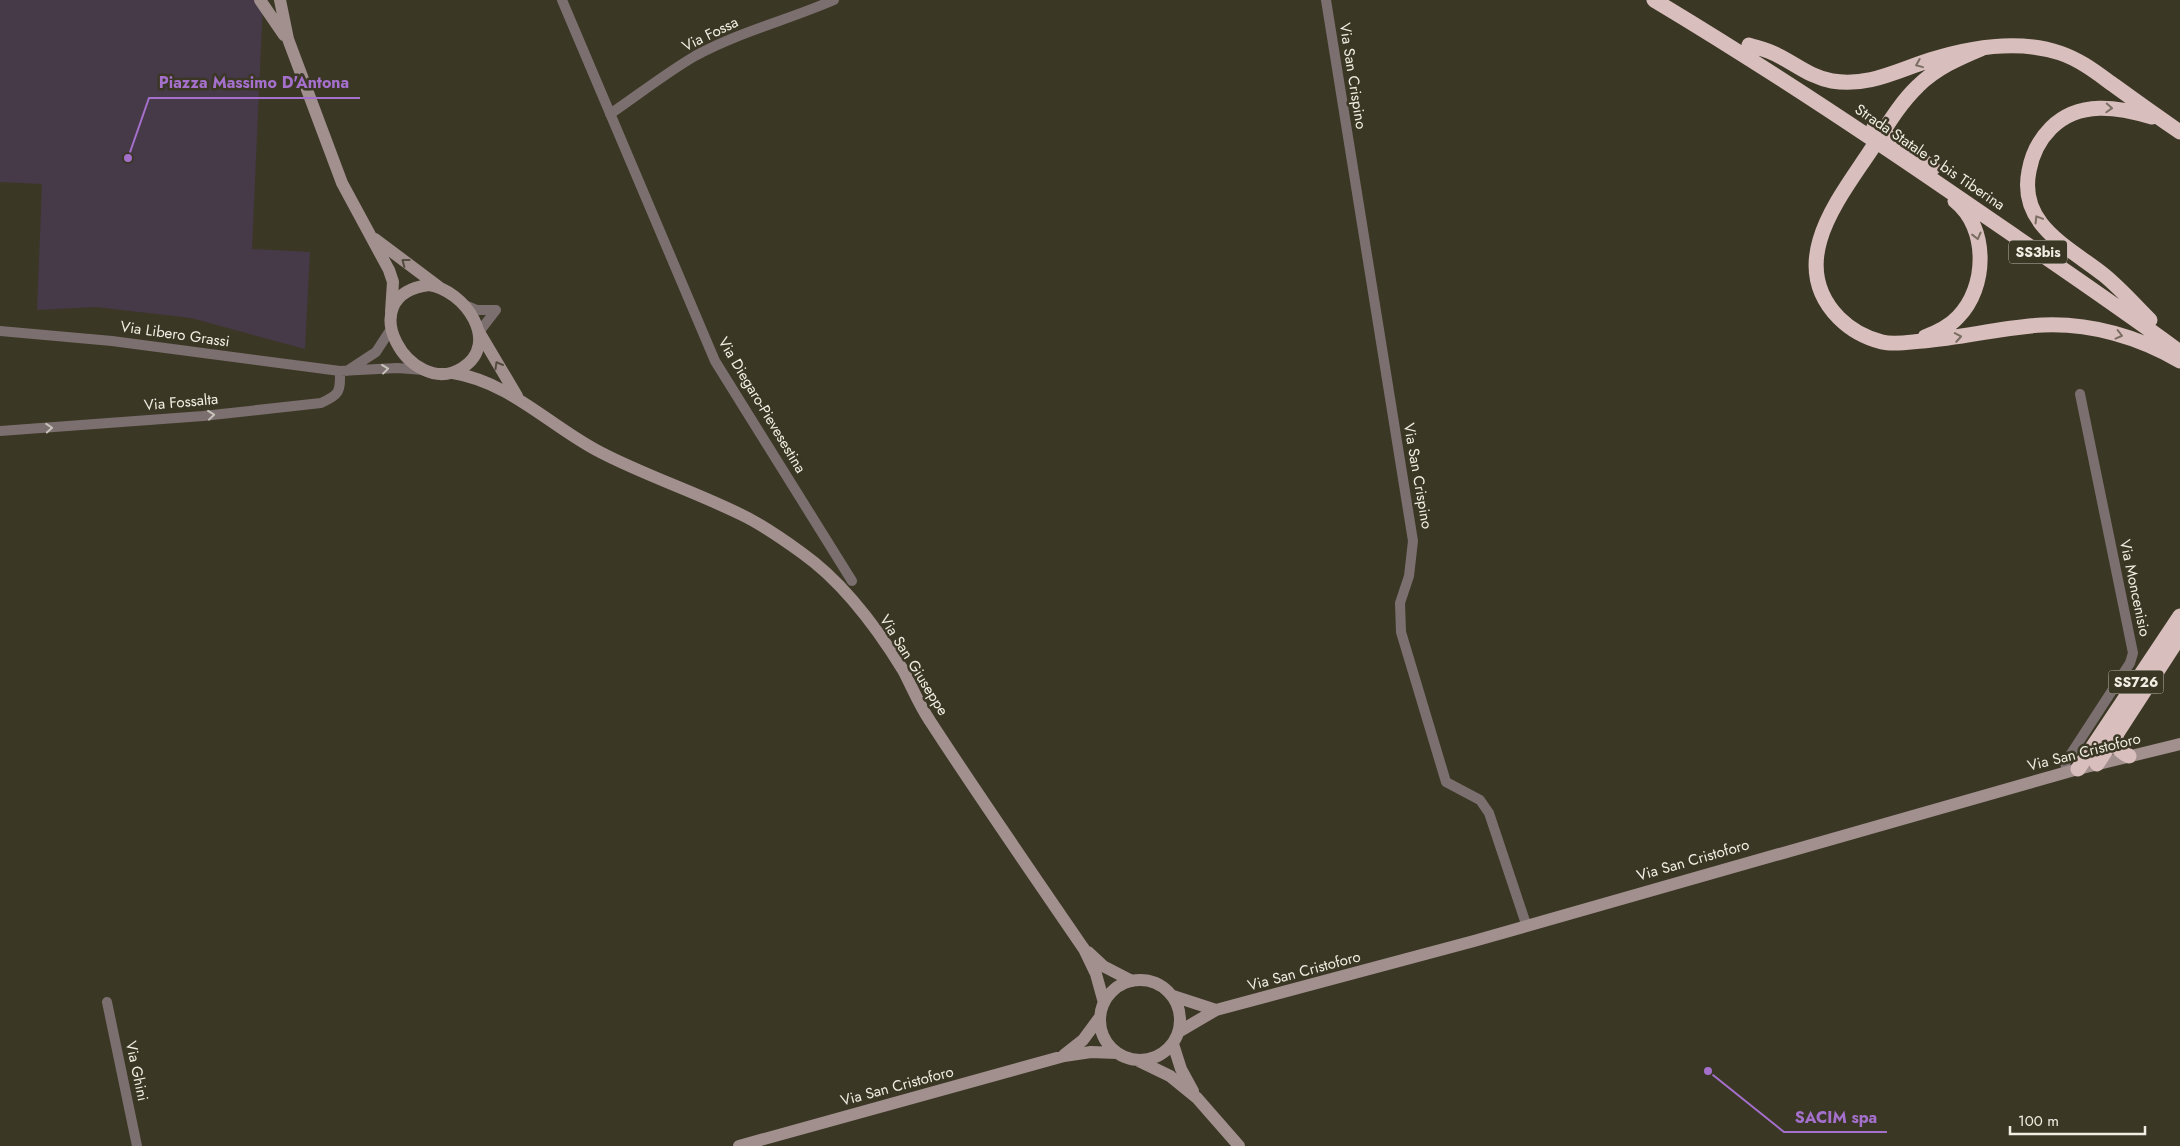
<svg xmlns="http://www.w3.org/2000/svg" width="2180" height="1146" viewBox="0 0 2180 1146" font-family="Jost,sans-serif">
<rect width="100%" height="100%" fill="#3b3725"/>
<path fill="#463948" d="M0,0H263L252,249L310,252L305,349L191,318L96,307L37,310L42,184L0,182Z"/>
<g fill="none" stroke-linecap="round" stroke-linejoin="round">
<path stroke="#7b706f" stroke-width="10" d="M562,0L715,361L852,581
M1326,0L1413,541L1409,576L1400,603L1401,632L1446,782L1480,800L1489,813L1526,924
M610,114C638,95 666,73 695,56C739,32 788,20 834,0
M465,305L477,310H496L479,332
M0,331L112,341L340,371L397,368L424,370
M347,371L376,352L391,329
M0,431L203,416L321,403C341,394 340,391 340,371
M2067,772L2065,763L2130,663L2133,653L2080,394
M107,1002L137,1146"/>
<path stroke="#a1908e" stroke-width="12" d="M260,0L284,35
M280,0L288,39L342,183L389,270L393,282L391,312
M375,239L439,287
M429,285C464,290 502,343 462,368C411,400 349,295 429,285Z
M479,332L517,396
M453,373C510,382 551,427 600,452C646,476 696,492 742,515C763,525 784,540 802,553C843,582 877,628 903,670C912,687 919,705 930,721C980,798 1032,873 1084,949L1096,974L1104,1003
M1088,952L1103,966L1132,981
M1100 1020a40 40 0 1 1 80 0a40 40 0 1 1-80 0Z
M1173,996L1216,1010
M1180,1031L1216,1010L1474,941L2078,769L2180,744
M1173,1044L1181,1069L1193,1091
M1064,1055L1083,1040L1100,1017
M1139,1061L1170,1076L1197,1098L1239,1146
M739,1146L1064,1056L1091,1052L1117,1053"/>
<path stroke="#d8bebc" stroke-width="15" d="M1654,0C1766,67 1874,139 1981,213C2048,259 2115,304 2180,352
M1749,45C1758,48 1769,50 1777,55C1796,64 1810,77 1832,81C1868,87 1896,71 1930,60C1971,47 2018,39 2060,53C2081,60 2098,74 2115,86C2137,102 2158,117 2180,132
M1983,48C1959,58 1936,68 1918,86C1898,105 1884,131 1869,153C1837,201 1786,264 1839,318C1850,329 1866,338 1882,342C1894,345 1910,342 1923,341C1963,338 2003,327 2043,325C2091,323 2139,337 2180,361
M1874,127L1933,168
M2150,320C2135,305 2120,288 2104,275C2069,247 2018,225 2029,171C2032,154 2039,140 2051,128C2079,100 2118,107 2152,117
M1925,337C1937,332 1949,327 1958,317C1987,288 1989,228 1955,201
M2117,730C2115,744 2116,750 2129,756
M2097,764L2180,636
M2078,769L2180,616"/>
</g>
<defs><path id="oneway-chevron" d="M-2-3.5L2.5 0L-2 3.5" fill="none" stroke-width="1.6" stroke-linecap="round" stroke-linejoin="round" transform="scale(1.25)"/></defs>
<g stroke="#7a6d61">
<use href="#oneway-chevron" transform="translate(1919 64) rotate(158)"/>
<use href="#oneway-chevron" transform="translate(2109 108) rotate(3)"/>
<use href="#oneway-chevron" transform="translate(2038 219) rotate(-121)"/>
<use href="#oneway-chevron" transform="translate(1977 236) rotate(76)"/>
<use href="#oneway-chevron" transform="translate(2119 335) rotate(14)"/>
<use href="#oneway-chevron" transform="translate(1958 337) rotate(-10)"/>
</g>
<g stroke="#544d3f">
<use href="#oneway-chevron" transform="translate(405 262) rotate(-143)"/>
<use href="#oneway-chevron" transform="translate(498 365) rotate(-120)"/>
</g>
<g stroke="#c8c3ba">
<use href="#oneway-chevron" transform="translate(385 369) rotate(-7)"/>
<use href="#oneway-chevron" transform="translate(211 415) rotate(-6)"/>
<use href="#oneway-chevron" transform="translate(49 428) rotate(-4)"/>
</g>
<g text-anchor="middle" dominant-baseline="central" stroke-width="5" stroke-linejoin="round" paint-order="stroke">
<g fill="#3b3725" stroke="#bab8aa" stroke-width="1">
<rect x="2009" y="240.5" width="58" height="23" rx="4"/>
<rect x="2108.5" y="670.5" width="55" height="23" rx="4"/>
</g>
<g font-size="14" font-weight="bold" fill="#f1efe3">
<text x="2038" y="252">SS3bis</text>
<text x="2136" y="682">SS726</text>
</g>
<g font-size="15" fill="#f1efe3" stroke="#3b3725">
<text transform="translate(710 34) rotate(-26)">Via Fossa</text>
<text transform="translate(1353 76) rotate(81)">Via San Crispino</text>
<text transform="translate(1930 157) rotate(34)">Strada Statale 3 bis Tiberina</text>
<text transform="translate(175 334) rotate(8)">Via Libero Grassi</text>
<text transform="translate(181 402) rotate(-5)">Via Fossalta</text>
<text transform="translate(762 405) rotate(59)">Via Diegaro-Pievesestina</text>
<text transform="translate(1418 476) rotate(80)">Via San Crispino</text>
<text transform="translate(2135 588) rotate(78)">Via Moncenisio</text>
<text transform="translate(914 665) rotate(58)">Via San Giuseppe</text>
<text transform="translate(2084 752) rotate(-14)">Via San Cristoforo</text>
<text transform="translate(1693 860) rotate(-16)">Via San Cristoforo</text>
<text transform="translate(1304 971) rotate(-15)">Via San Cristoforo</text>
<text transform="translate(137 1071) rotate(78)">Via Ghini</text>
<text transform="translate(897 1086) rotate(-15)">Via San Cristoforo</text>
</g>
</g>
<path fill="none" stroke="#a470cc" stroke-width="2" d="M128 158L149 98H360M1708 1071L1784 1132H1887"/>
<g fill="#a470cc" stroke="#3b3725" stroke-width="2">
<circle cx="128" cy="158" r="5"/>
<circle cx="1708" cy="1071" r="5"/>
</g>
<g font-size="16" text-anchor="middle" font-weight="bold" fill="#a470cc" stroke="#3b3725" stroke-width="5" stroke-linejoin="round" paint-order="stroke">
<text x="254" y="88">Piazza Massimo D'Antona</text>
<text x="1836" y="1123">SACIM spa</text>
</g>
<path d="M2010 1126v8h135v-8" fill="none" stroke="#f1efe3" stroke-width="2.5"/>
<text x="2018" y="1126" font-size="15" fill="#f1efe3" stroke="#3b3725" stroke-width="4" paint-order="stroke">100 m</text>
</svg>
